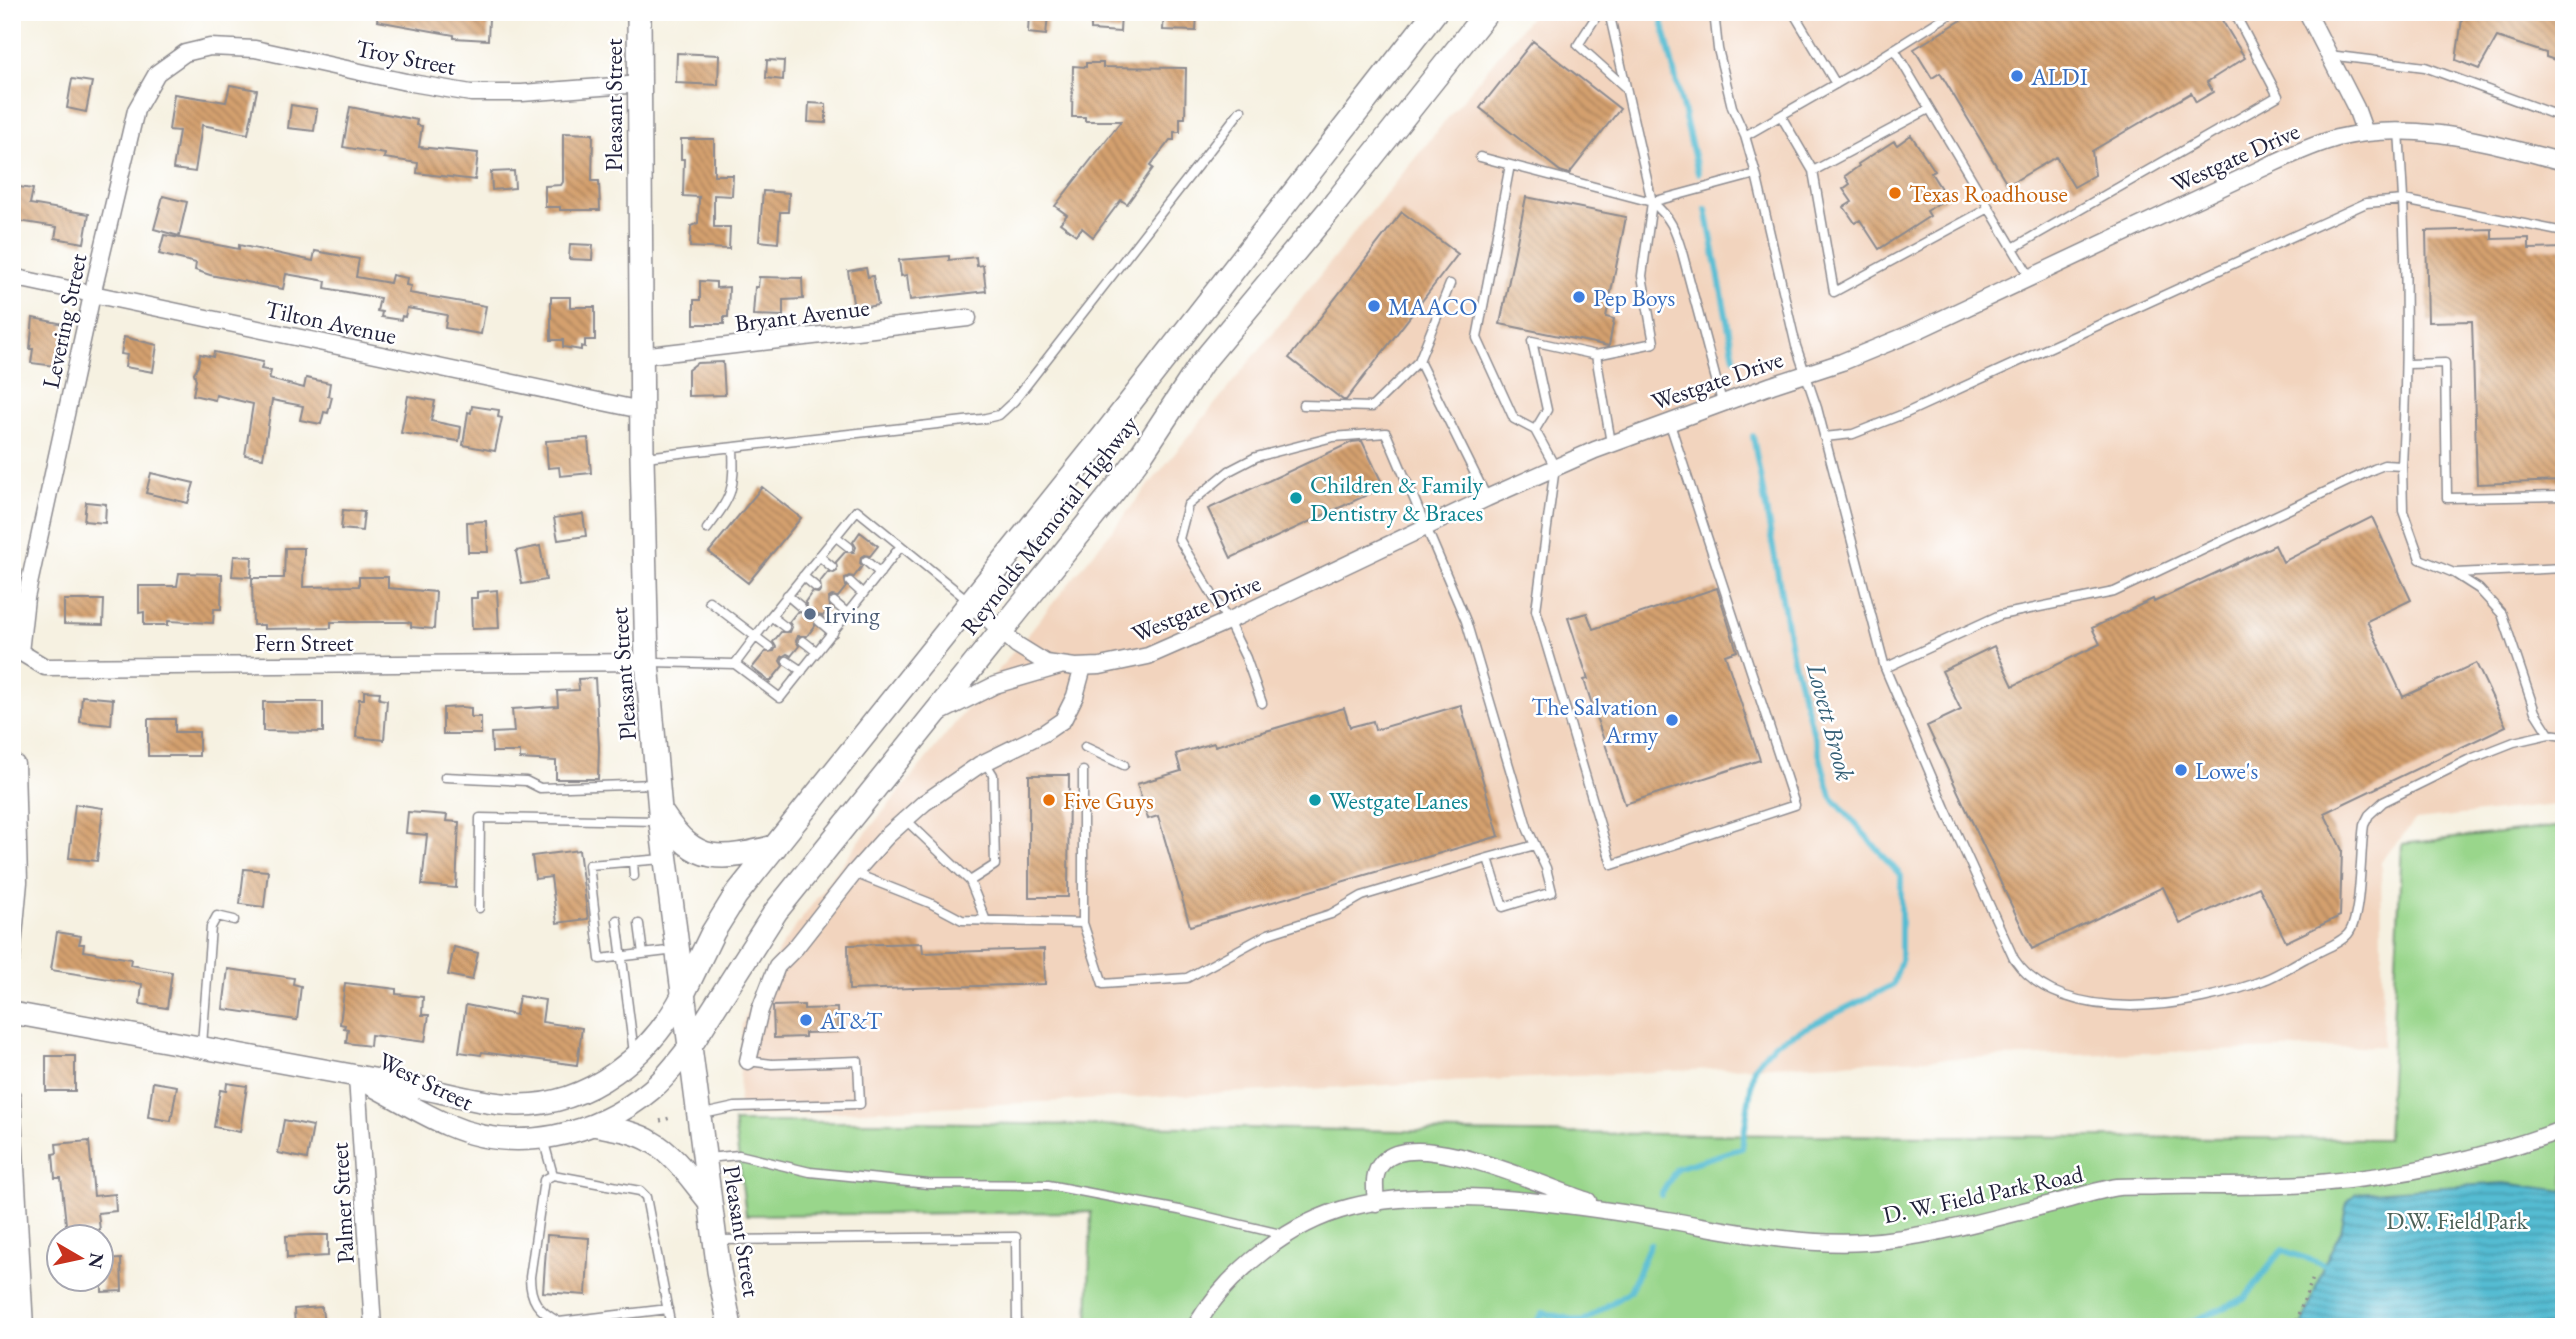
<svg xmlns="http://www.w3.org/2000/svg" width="2576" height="1339" viewBox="0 0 2576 1339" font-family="'EB Garamond',serif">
<defs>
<pattern id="water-rules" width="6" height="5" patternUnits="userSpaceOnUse" patternTransform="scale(1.75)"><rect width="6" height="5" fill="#54bcd2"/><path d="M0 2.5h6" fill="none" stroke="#4598ac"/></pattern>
<pattern id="building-back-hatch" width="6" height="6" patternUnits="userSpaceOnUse" patternTransform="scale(1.75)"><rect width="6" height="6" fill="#d4a06e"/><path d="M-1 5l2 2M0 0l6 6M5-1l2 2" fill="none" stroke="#ac825c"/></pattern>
</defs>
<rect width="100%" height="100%" fill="#fff"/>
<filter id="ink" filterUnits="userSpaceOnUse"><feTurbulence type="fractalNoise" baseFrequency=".0143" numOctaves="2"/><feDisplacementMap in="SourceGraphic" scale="14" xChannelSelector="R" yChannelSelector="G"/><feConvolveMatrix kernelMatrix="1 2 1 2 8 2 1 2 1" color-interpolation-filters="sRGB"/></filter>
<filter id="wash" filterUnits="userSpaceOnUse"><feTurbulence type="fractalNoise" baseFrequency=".00686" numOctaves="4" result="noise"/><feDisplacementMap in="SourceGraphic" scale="28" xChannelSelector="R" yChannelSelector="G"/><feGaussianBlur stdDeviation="1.57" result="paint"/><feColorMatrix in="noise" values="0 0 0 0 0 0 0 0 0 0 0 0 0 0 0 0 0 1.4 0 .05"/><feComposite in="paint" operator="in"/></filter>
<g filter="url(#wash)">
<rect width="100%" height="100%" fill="#f6f1e1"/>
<path fill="#f2d4be" d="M1534,12H2564V804L2416,820L2381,861L2383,1046L1898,1060L738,1117L742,1024L780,948L856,845Z"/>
<path fill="#99d68b" stroke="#5e7c63" stroke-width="2" d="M2564,826V1327H1088L1091,1212L746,1215L734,1122H910L1519,1133L2387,1139L2402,844Z"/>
<path fill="url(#water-rules)" stroke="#3b6f86" stroke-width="2" d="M2504,1183L2564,1191V1327H2302L2324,1264L2341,1231L2347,1202L2356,1193Z"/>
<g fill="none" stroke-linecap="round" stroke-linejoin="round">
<path stroke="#54bcd2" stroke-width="6" d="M1660,12L1698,173
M1706,209L1734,357
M1661,1195L1677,1168L1742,1148L1754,1067L1775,1043L1893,985L1901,960V876L1831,796L1793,659L1753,436
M1533,1327L1543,1313L1582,1322L1630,1291L1650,1244
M2179,1327L2244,1299L2282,1250L2330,1267"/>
</g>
<g id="blocks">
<path fill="url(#building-back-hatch)" d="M378,12H433L432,15L489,18L488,40L454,38V35L377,21Z
M1091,12H1121L1120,32L1091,30Z
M1164,12L1197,13L1196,31L1163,30Z
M1975,12H2217L2245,58L2207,82L2213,92L2196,102L2191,93L2092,151L2095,175L2074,187L2056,157L2008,185L1940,73L1932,78L1914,49Z
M2463,12H2564V63L2546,57V53L2497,37L2479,69L2456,60Z
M1029,13L1048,15L1046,35L1028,33Z
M1533,41L1620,109L1569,174L1560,171L1480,108Z
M677,53L719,55L718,85L676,83Z
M767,60L784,61L783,80L766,78Z
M1086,63H1103V67L1186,68L1185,118H1180V132H1174V140H1170L1150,166L1153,168L1127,204L1121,200L1093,237L1082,228L1076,235L1060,223L1067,215L1055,206L1121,121H1085V117H1072L1073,66L1086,67Z
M72,79L92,82L86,112L67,108Z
M230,85L257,90L248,134L202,125L195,172L173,169L179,131L169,130L174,94L226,102Z
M809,103L826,104V123L808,122Z
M291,105L317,109L314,131L288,128Z
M350,107L417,120L416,125L422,126L419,147L478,153L475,180L417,173L418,163L384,158L385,154L343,147Z
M563,133L593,134L592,181H599L600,210H560V207H545V186L561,185L563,182Z
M1911,135L1935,171L1931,173L1947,198L1927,211L1930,216L1879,249L1860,220L1855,223L1844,207L1852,202L1843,189L1850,184L1845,176L1859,166L1858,164L1894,141L1897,145Z
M681,139H714V175H733L732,196L714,195V227H730L729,249L690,247L691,226L698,223L699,197L683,196L684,159H681Z
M514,171L515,188L492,190L491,172Z
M12,186L33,189L30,204L89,214L84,243L55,238L57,227L12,220Z
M763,191L789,193L788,212H780L778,243L759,241Z
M163,196L187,202L179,236L154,229Z
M1526,197L1626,217L1606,317L1614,319L1609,346L1500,324Z
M1402,212L1458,254L1346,400H1343L1289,358Z
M2492,229V239L2529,238V249L2563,248L2564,481L2477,484L2472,321L2428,322L2426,231Z
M164,235L239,249V245L313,261L315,251L359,259L356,277L390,283L392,275L407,278L406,285L411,286L409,293L486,306L481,334L445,328L447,315L407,308L405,317L402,316L401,320L381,317L382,312L377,311L380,298L325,288L326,281L286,274L283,289L210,275L195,270L196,263L159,254Z
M570,244L593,245L592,260L569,259Z
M949,256V260L976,257L977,266L983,265L986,291L910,300L907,275L901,276L899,260Z
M866,268L868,277L873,276L878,305L854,309L848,271Z
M759,277L802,278L803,299L783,300V316L753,315L755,287H758Z
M700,281L716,282V288L729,287L728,317H724V324H694V300H700Z
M551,297H570V307H595V340H585V347L581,346V350L563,347V340H551Z
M33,318L64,324V355L56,354L55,366L31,363L33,349H30Z
M124,337L157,345L153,372L125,367L127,355L121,354Z
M214,352L263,362L261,369L271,371L269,379L304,388L306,378L330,383L328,396L332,397L328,413L324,412L321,424L300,420L303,406L272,400L263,458L245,455L253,404L216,395L215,400L193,395L196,380L194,373L198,366L200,354L213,357Z
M723,362L725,395L688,396V370L697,363Z
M408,396L435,401L431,421L461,427L459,441L401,433Z
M472,406L499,410L498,417L502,418L495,451L463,445L468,412L471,413Z
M588,438L591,473L560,476L559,467L548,468L546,441Z
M1362,441L1384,487L1231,558L1208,509L1352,442Z
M151,473L194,483L188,503L146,493Z
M762,487L801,518L748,583L709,552Z
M86,502L106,504L105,523L84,521Z
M343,510L364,512L362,531L341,529Z
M583,514L586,536L558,540L554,518Z
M2372,517L2411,600L2367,621L2403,697L2476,663L2506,726L2324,813L2342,850L2340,916L2286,942L2259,887L2180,924L2163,887L2032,949L1927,726L1961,710L1942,671L1994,646L2013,686L2100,644L2092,628L2153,599L2154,602L2275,545L2283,562Z
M486,521L488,552H468L467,522Z
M860,532L878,546L870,556L864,555L861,557L860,563L862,566L854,577L849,576L845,578L846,587L838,597L832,596L829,598L830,607L823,616L817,615L814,617L815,626L807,636H798L796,641L799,646L791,656L787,654L782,657L780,661L783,666L770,682L752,668L765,652L774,651L776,647L773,642L781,632H790L792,627L789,622L797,612L803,613L806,611L807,605L805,602L812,592L818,593L821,591L820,582L828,572L834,573L837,571L836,562L845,552H854L856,547L853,542Z
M540,546L546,580L522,584L516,551Z
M285,548H304L303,587L359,586V577H388V588L436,592L434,629L411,627V623L407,622H331V628L264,629V625H253L252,578H284Z
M234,556L252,557L251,577L232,576Z
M179,573L222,574L221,609H214L213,623L168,621V625H144V612L139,613V586H177Z
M1717,588L1737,651L1725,655L1760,760L1625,804L1584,680L1588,679L1568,618L1587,613L1593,629Z
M497,590L499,628L472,629L471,598H477V592Z
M64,600H104L103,625L64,624Z
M595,678L599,747L598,779H556V761L520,759V752H492L491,733L514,732L512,709L558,706L557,691L579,690L578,679Z
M364,691L380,692L379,699L387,700L384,740L356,737L359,699H364Z
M82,696L113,699L111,725L80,722Z
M263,702H323V732L263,731Z
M1461,705L1499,836L1190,926L1158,816L1148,819L1137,784L1181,771L1176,754L1214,743L1215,746L1344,708L1350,727L1373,721L1375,730Z
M462,707L471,708V717H481V734H443V708Z
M148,719H175V732H199V756H148Z
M1029,775H1069L1068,897H1029Z
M75,804L103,808L97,861L69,858Z
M408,812L447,815L446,821L459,822L456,888L422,885L427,835L406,833Z
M579,850L588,919L557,923L551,877L535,879L532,856Z
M244,869L268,871L264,907L240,904Z
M57,932L81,936L79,944H84L83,951L131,959L130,965L172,972L167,1008L140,1004L142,984L51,970Z
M922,943L923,953L1044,949L1045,984L849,990L848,945Z
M454,947L478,953L472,980L448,975Z
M228,969L294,978L293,984L301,986L297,1020L223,1009Z
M345,983L396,989V994L423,997L422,1015H429L425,1042L371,1035L370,1046L346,1043L348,1029L344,1028L345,1025L340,1024Z
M519,996L545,1000L542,1022L582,1028L577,1065L482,1052L481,1055L459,1052L466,1005L516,1015Z
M804,1005V1009L837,1008L838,1032L805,1033V1037L774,1038L773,1006Z
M46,1056H75V1091H46Z
M153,1082L177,1086L171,1121L148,1117Z
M227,1083L247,1086L240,1132L214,1127L220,1090L226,1091Z
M284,1120L313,1126L307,1159L278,1153Z
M89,1141L94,1196L115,1194L116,1211L98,1213L100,1230L67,1233L61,1178H55L53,1154L57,1153L56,1144Z
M314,1235H328V1256L287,1258L286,1236Z
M547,1235L589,1238L586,1295L543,1292Z
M121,1259L122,1291L102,1292V1260Z
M322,1307L324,1327H295L294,1309Z"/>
</g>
</g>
<g filter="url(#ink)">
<use href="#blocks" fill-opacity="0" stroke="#8c8a8e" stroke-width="2"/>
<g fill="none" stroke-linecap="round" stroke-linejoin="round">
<defs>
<path id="service" d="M1599,12L1578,45L1626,88
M1609,12L1652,202L1756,174
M1714,12L1718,49L1732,107L1745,136L1756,174L1796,346L1817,408L1885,668L2000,615L2114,592L2374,469L2384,465L2402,466C2408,354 2407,242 2399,130
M1793,12L1836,84
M2329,55L2425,67L2564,118
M1781,116L1813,171L1834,292L1989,208L1894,49
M1745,136L1874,62L1953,12
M1480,157L1652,202C1671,218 1675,229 1682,252L1722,402
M1510,165L1477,338L1514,419L1535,430L1547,410L1532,341L1596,355L1611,443
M1813,171L1929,109
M1989,208L2030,277
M2013,248L2278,96L2234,12
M1450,284L1419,361L1487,498
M1596,355L1654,343L1642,276L1652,202
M2407,364L2445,363L2447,498L2564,496
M1303,405L1372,407L1419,361
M1535,430L1555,467L1536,610L1612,865L1795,805L1669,421
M1824,437L1853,434L1906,413L2366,203L2404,200L2564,232
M645,457L982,419L999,415L1014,401L1241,110
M2402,466L2403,511L2420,559L2454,573L2479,589L2502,614L2535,712L2549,734L2564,736
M707,529C732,496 735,490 733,448
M835,536L849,547
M819,556L832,567
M866,561L880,573
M2455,573L2564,568
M803,576L816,587
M850,582L863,594
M787,595L801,607
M709,601L769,647
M834,602L848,614
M771,616L785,627
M819,621L833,633
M803,641L817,652
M787,661L802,671
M650,662L735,664L771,616L857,510L970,602
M735,664L780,698L901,546
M1885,668L1945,808L2014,959C2062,1029 2196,1007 2264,980C2278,975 2292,965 2306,958C2319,951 2338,945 2348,934C2362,918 2360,849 2364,825L2369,815L2383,802L2468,760L2514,742L2549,734
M1085,747L1124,765
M1083,771V923L1103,984L1187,978L1268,934L1331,914L1362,896L1488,858L1503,907L1552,892L1546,868L1528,830L1466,621L1386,433L1333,437L1256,457L1229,471L1188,505L1179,539L1228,621L1246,658L1262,703
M445,777L526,781L540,788L655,784
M905,819L970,881L986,921
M1488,858L1535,845
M663,859L589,865L600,959L676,950
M633,861L634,876
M854,873L930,903L962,920L1083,923
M970,881L995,865L993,775L985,762
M479,908L480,818L658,821
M617,920L634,1053
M639,924L643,954
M202,1045L211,927L217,916L234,920
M699,1115L735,1107L860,1104L858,1061L772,1064L748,1061
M543,1139L553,1175L640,1191L646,1197L671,1327
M707,1158L739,1155L810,1172L928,1184L1048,1185L1179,1210L1285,1235
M553,1175L544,1180L530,1277C530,1300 538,1311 559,1322L668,1309
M716,1240L1016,1237L1017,1327"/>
<path id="minor" d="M2307,12L2356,108L2365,133
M641,84L522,93H471L406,82L255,49L210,47L185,53L157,73L136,110L92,295L26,598L20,652L45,667L647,662
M12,277L641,410
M641,356L968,318
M971,603L1017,645L1046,663L1075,667L1100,666L1148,656L1228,621L1487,498L1595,450L1772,385L1842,362L1910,334L2263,168C2287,157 2311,145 2337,138C2415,119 2489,143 2564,162
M941,712L995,685L1060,666
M12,958L19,882L16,764
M748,1061L760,1010L777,966L796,947L854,873L887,836L924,803L979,765L1044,733L1063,720L1075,696L1083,667
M357,1077L373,1327
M12,1096L25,1327
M1376,1203C1375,1189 1372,1173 1383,1162C1417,1126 1547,1188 1588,1201
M1195,1327C1228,1272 1288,1223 1351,1207C1445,1184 1578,1205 1673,1221C1736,1232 1801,1246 1865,1242C1929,1238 1993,1218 2055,1203C2075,1198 2097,1190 2118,1187C2132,1186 2147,1187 2161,1186C2213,1185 2267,1188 2319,1183C2402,1176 2486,1158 2564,1129"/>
<path id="tertiary" d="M12,1013L417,1087C450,1094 484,1104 517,1105C589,1106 651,1055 683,994
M372,1085C397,1098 422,1114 448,1125C516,1155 596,1136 651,1090C666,1078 678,1061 690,1046
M593,1125C613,1129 635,1131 652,1142C676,1155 693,1183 710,1203"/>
<path id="secondary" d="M639,12L642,457L647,662L661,822L719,1271L730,1327
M663,815C696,866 721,860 775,847
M683,994L713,932L736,895L1103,437L1435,12
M690,1046L776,911L1117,487L1141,455L1201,364L1336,202L1487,12"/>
</defs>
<use href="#service" stroke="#8c8a8e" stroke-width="11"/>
<use href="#minor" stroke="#8c8a8e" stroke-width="19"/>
<use href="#tertiary" stroke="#8c8a8e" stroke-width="24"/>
<use href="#secondary" stroke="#8c8a8e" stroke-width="26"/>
<path stroke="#8c8a8e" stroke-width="3.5" stroke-dasharray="2 5" stroke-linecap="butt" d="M660,1121L670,1118
M2293,1327L2314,1276"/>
<use href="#service" stroke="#fff" stroke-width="8"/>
<use href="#minor" stroke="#fff" stroke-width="16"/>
<use href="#tertiary" stroke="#fff" stroke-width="21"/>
<use href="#secondary" stroke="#fff" stroke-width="23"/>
</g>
</g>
<g fill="#3f7fe0" stroke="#fff" stroke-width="2.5">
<circle cx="2017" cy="76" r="7"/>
<circle cx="1579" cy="297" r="7"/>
<circle cx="1374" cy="306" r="7"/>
<circle cx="1672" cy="720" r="7"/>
<circle cx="2181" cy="770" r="7"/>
<circle cx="806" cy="1020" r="7"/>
</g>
<g fill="#e8710a" stroke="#fff" stroke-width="2.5">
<circle cx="1895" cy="193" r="7"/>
<circle cx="1049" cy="800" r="7"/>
</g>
<g fill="#0f9aa8" stroke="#fff" stroke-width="2.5">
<circle cx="1296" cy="498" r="7"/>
<circle cx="1315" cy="800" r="7"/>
</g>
<circle fill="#5c6f8a" stroke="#fff" stroke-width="2.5" cx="810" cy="614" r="7"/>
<g text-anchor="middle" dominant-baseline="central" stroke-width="5" stroke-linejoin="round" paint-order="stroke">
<g font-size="24" fill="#22223b" stroke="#fff">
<text transform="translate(406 57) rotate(11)">Troy Street</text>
<text transform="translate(613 105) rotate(-90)">Pleasant Street</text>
<text transform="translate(2235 157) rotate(-24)">Westgate Drive</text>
<text transform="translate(802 315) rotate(-7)">Bryant Avenue</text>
<text transform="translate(64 321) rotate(-78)">Levering Street</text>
<text transform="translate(331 322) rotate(12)">Tilton Avenue</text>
<text transform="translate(1717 380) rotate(-19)">Westgate Drive</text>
<text transform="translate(1049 525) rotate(-52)">Reynolds Memorial Highway</text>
<text transform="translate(1196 608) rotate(-23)">Westgate Drive</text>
<text x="304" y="642">Fern Street</text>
<text transform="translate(623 674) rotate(-94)">Pleasant Street</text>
<text transform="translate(426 1081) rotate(26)">West Street</text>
<text transform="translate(1983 1194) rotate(-12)">D. W. Field Park Road</text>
<text transform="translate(342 1203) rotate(-93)">Palmer Street</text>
<text transform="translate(742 1231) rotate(81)">Pleasant Street</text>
</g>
<g font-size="24" fill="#366cbe" stroke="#fff" text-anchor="start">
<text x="2031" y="76">ALDI</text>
<text x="1593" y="297">Pep Boys</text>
<text x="1388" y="306">MAACO</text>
<text x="1658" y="706" text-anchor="end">The Salvation<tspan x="1658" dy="28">Army</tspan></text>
<text x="2195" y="770">Lowe's</text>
<text x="820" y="1020">AT&amp;T</text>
</g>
<g font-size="24" fill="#c56008" stroke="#fff" text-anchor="start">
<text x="1909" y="193">Texas Roadhouse</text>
<text x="1063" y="800">Five Guys</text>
</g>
<g font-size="24" fill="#0d838f" stroke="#fff" text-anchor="start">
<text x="1310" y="484">Children &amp; Family<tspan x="1310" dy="28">Dentistry &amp; Braces</tspan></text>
<text x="1329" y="800">Westgate Lanes</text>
</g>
<g font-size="24" fill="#4e5e75" stroke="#fff" text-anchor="start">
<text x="824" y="614">Irving</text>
</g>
<g font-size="24" fill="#4c6157" stroke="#fff">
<text x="2457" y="1220">D.W. Field Park</text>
</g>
<g font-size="26" font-style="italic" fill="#366077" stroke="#fff">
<text transform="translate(1831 722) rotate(75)">Lovett Brook</text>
</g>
</g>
<rect width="2576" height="1339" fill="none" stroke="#fff" stroke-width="42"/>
<g transform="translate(80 1258) rotate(99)"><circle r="33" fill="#ffffff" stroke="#a7a7b1" stroke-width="2"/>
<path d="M0-5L12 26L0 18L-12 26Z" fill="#c8321e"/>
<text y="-10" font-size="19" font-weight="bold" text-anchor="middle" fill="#22223b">N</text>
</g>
</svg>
